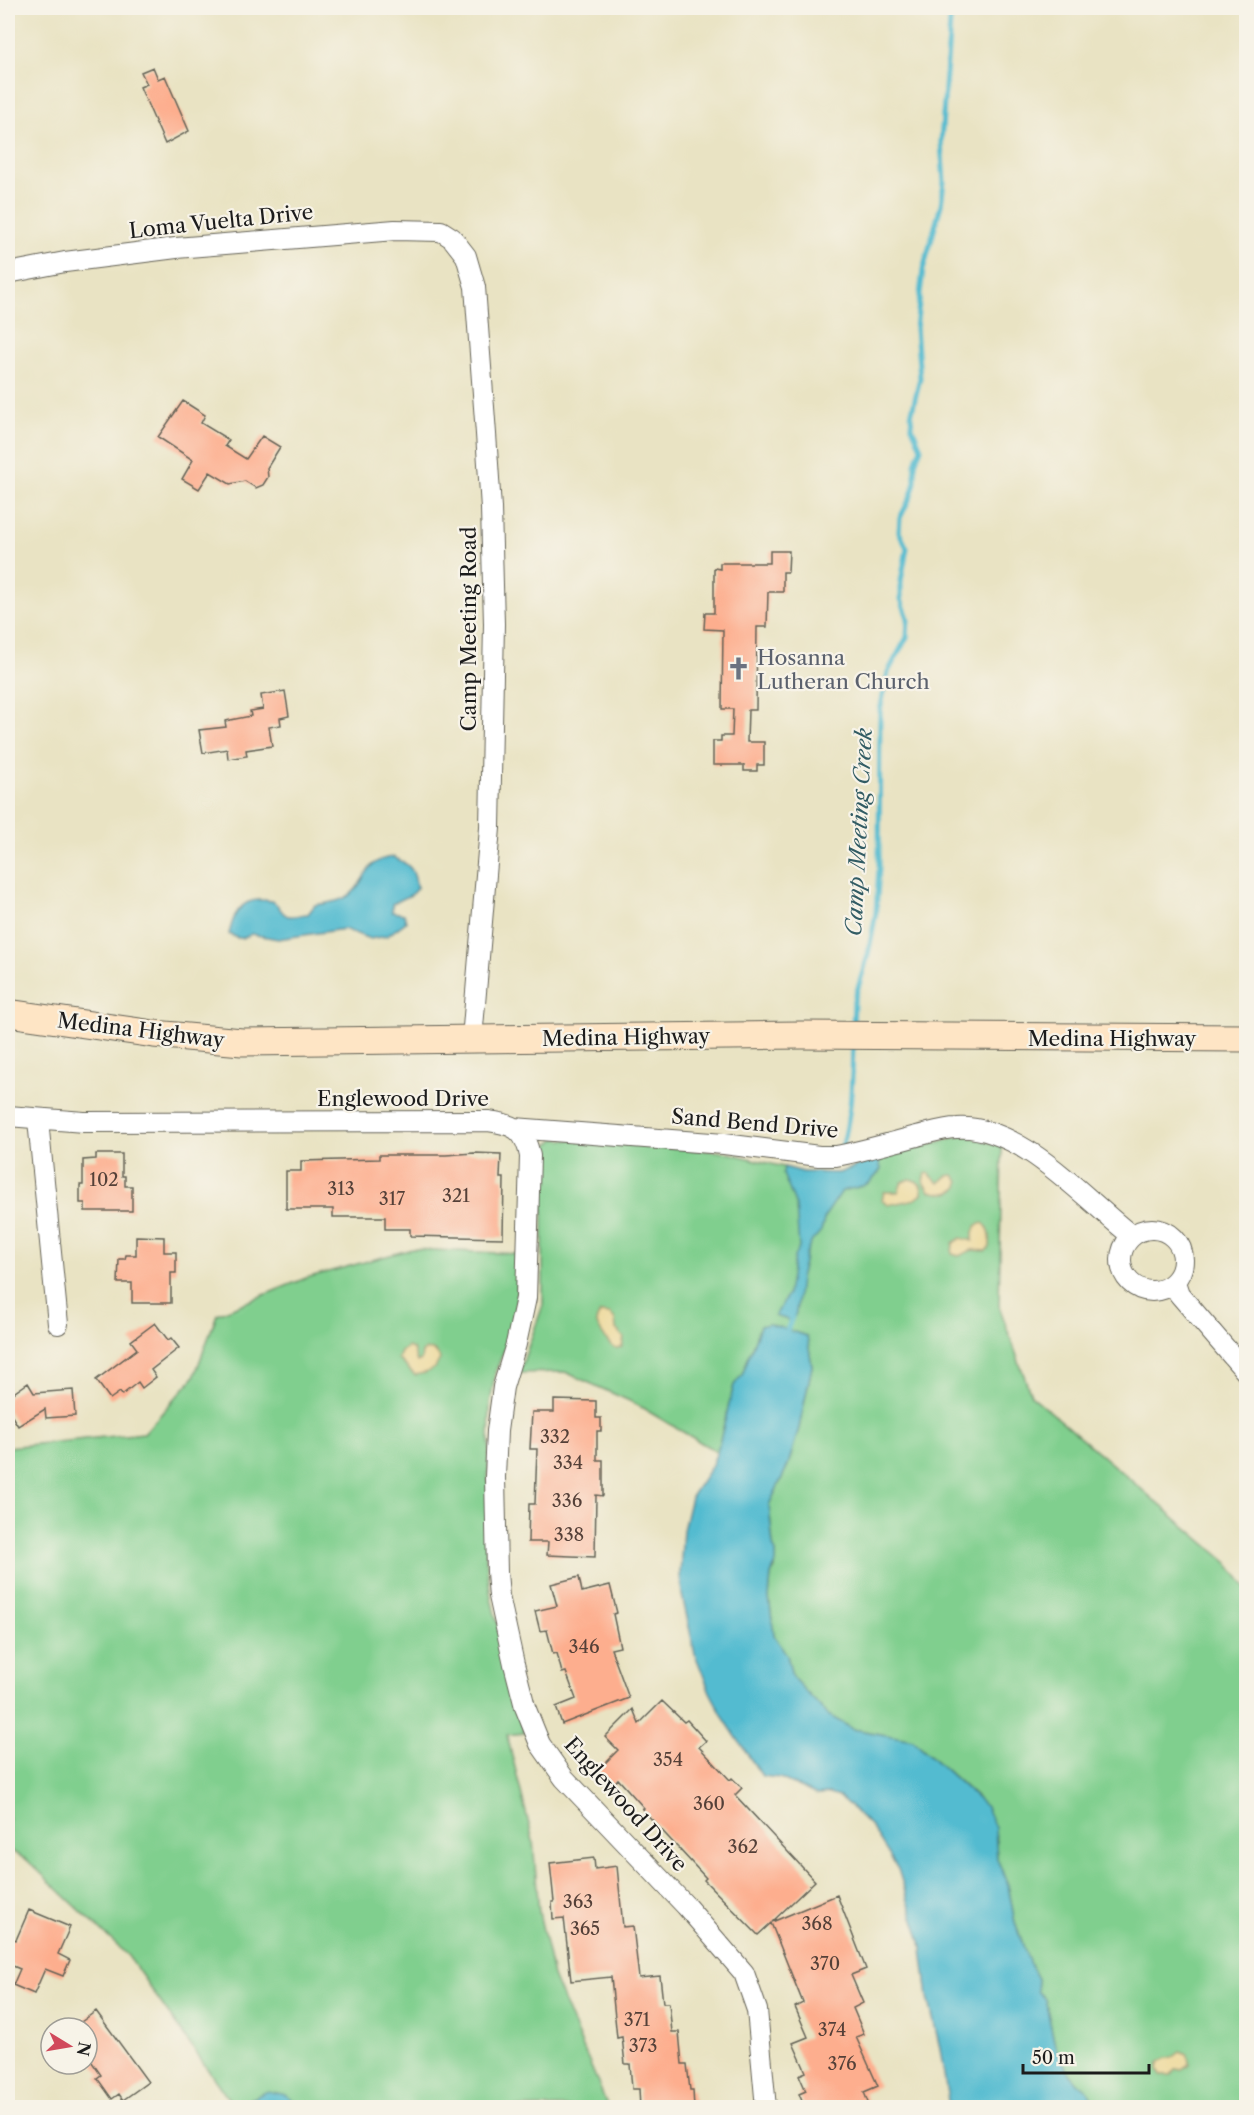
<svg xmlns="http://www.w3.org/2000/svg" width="1254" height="2115" viewBox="0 0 1254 2115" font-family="'Libre Caslon Text',serif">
<rect width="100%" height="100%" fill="#f7f3e8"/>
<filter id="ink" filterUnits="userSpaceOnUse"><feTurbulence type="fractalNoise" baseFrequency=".0167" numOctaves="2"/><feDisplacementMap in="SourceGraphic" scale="12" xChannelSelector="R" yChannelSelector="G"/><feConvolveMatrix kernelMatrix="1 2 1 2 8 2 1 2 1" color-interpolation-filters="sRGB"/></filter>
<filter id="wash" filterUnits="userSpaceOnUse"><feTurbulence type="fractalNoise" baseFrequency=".008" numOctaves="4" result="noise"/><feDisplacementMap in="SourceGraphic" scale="24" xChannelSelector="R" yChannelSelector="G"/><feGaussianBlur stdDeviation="1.35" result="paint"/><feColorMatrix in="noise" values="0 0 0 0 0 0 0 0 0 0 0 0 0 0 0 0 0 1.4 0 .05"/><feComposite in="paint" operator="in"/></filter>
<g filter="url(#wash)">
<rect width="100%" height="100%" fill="#e9e3c3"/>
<path fill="#80cf8e" stroke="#4e7655" stroke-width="1.5" d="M964,1135L1002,1146L999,1306L1031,1395L1228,1563L1246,1587V2091L1237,2107H1097L1086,2089L1070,2075L1055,2046L1045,1999L1037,1991L1038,1979L1029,1962L1015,1923L1008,1885L997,1859L995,1828L977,1798L913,1740L853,1729L828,1715L792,1677L787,1655L774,1636L769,1598L771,1574L775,1569L776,1553L773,1546L769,1505L788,1465L799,1428L812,1366L807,1336L769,1325L760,1326L742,1375L734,1385L717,1452L634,1403L565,1372L519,1373L543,1305V1157L548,1145L555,1139L725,1152L803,1172L839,1173L872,1160Z
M412,1249L519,1254L515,1323L495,1373L490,1404L486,1558L491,1598L524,1733L507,1735L533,1841L539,1912L553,1976L608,2107L300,2108L250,2099L242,2107H234L128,1956L27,1860L8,1849V1447L144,1433L194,1377L217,1314L306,1278Z"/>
<path fill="#eeda9e" stroke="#857b5d" stroke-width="1.5" d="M928,1173L939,1183L947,1176L954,1175L959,1182L958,1187C952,1195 939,1194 930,1191L923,1181L925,1174Z
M910,1179C919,1181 923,1186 922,1194L916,1199L888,1205L882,1200L884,1192H898L902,1182Z
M983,1223C991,1229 990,1237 990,1246L986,1251L972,1250L959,1256L952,1254L953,1243L961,1238L973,1241V1232L977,1225Z
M600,1313L610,1314L615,1319L616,1329L624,1338L622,1347C618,1348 616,1349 612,1346C608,1343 597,1327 596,1321Z
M407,1347L413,1349L417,1362L421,1360L422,1352C430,1347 436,1350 440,1359L435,1368L425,1373L415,1375L398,1359L401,1352Z
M1180,2052L1188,2055L1189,2064L1182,2069L1175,2070L1170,2076H1161L1158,2070L1159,2063L1166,2058H1172Z"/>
<path fill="#52bbd0" stroke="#376c76" stroke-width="1.5" d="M393,857C411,865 414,869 417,888L411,895L392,904V912L404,914L406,922L387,936L370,939L344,929L278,939L251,934C243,940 238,939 229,934C233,916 240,899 261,900C266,900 272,900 275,903C281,907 281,915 289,916C294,917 302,914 308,914L315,905C328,903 346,901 355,890C369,873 367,860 393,857Z
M873,1160H879L881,1169C869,1188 861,1186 842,1191L825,1216L821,1231L812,1241L806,1253L800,1279L796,1313L792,1321L775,1316L788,1294L794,1257L799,1248L796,1206L783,1174L784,1167L803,1172L839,1173Z
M769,1324L807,1336L812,1366L799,1428L788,1465L769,1505L773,1546L776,1552V1563L771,1574L769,1598L774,1635L787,1655L792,1677L828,1715L853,1729L913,1740L986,1807L995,1828L997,1859L1008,1885L1015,1923L1029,1962L1038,1979L1037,1991L1045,1999L1055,2046L1070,2075L1086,2089L1097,2107H949L940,2048L928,1997L921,1941L898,1869L870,1825L840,1797L828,1794L817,1795L780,1778L762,1776L725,1720L710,1692L695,1654L682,1595L680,1574L683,1530L691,1497L711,1467L717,1452L734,1385L742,1375L760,1326Z
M268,2091L286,2095L300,2107H242L250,2099Z"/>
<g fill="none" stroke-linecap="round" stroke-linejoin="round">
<path stroke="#52bbd0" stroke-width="5" d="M853,1027L854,1001L868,955L876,912L879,867L880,711L888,672L907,637L908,618L901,599V581L907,548L899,532L900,518L911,496L915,482V463L921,448L912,427L911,416L920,378L916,328L923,270L941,205L944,182L941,142L951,8
M841,1151C852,1115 852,1080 853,1042
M785,1336L792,1317"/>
</g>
<g id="blocks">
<path fill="#fdae8e" d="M153,67L158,79L165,76L189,131L165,144L140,87L147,84L141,72Z
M183,401L205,415L201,423L229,440L225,446L246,459L262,436L280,447L267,468L268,477L263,485L256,488L245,481L230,484L210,472L199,489L182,479L193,460L158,437Z
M770,551H789L788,572H783V592H768L767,627H757L756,710H748L747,742H764V765H757V771H744V765H713V741H721V736H732L733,709H722L723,630L704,629L705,613H714V568L720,569V563H770Z
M285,691L289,716L280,718L281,725L269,727L272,746L246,750L247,756L228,759L227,749L203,753L199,730L226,727L225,721L251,716L250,711L263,709L261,695Z
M474,1153L501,1154L500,1178H504L503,1238L410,1236V1229H385V1217H333V1209H286V1171H301V1161L379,1159V1155H446Z
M96,1154H122V1176H125V1186H132V1211H85V1203H80V1185H83V1160L96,1159Z
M136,1236L164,1237V1252H176V1273H171V1303H132V1283H118L119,1259H125L126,1255H136Z
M155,1323L168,1340L171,1338L179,1348L151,1370L156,1377L142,1388L138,1382L122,1395L120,1392L110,1399L96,1380L137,1349L131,1341Z
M28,1383L34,1393L73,1390L75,1416L46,1418L45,1409L18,1426L8,1410V1397Z
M554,1400L596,1401V1418H601V1431H597V1460H603V1496L596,1495L595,1557L547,1555L548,1542H528L529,1504H535L537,1449H530L532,1412H554Z
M579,1577L582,1592L610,1585L617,1613L613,1614L620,1647L611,1649L629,1698L562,1724L556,1707L576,1699L566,1672L562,1673L557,1653L553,1654L547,1630L540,1631L535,1611L557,1606L551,1584Z
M662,1701L684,1722L687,1720L706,1741L699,1747L730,1780L732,1778L742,1788L735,1795L815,1881L772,1922L837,1895L866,1969L851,1975L863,2003L853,2008L864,2034L856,2037L878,2086L864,2092L870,2108H805L799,2094L806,2091L799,2075L806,2072L793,2043L808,2037L795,2007L803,2003L771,1923L758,1935L704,1880L706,1878L642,1809L644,1808L618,1779L612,1786L597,1771L618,1750L605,1737L633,1709L639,1724Z
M594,1858L595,1869L617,1866L623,1927L633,1926L639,1978L660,1976L663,2003H669L672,2032H679L682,2064H687L690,2090H693L694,2108H640L639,2089H632L630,2064H625L622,2037L617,2038L611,1977L571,1981L564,1918L553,1919L552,1902H554L550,1863Z
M29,1910L70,1927L58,1954L70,1960L63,1976L45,1969L34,1994L13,1985L20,1969L8,1964V1936L16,1940Z
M96,2011L148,2082L123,2100L119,2094L112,2099L97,2078L101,2075L87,2055V2028H73Z"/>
</g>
</g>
<g filter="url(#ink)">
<use href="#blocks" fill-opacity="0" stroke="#646256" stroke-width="1.5"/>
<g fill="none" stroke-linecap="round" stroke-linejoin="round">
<defs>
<path id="street" d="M8,273L65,262L176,248L395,230L441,231L452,238L466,256L475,287L486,434L491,508L494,624L490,828L472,1039
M8,1116L84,1122L488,1121C514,1124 525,1130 530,1156L526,1298L516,1344L503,1387L497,1431L495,1477L497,1572L499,1596L514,1664L525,1707L540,1744L564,1778L686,1906L744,1973L757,2010L766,2108
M38,1120L58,1324
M514,1128L724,1144L819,1156H836C863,1151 890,1143 917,1136C930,1133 943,1128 957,1128C1021,1124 1084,1199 1132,1236
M1121 1260a31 31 0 1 1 62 0a31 31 0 1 1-62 0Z
M1175,1282L1179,1294L1246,1372"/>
<path id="secondary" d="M8,1013L154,1034L242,1042L802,1035L1246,1038"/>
</defs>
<use href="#street" stroke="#646256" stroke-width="22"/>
<use href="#secondary" stroke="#646256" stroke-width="29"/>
<use href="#street" stroke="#fff" stroke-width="20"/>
<use href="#secondary" stroke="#fee5c5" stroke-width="27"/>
</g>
</g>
<defs>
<symbol id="church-bare" viewBox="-9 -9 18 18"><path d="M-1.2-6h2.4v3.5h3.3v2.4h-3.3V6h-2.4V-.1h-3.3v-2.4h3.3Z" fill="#6b7280" stroke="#f7f3e8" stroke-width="2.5" paint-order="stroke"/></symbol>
</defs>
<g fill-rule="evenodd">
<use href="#church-bare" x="722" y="652" width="33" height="33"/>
</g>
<g text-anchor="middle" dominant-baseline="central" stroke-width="4.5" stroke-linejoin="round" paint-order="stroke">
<g font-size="18" fill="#544038">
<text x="104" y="1180">102</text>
<text x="341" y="1189">313</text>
<text x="456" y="1196">321</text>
<text x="392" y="1199">317</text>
<text x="555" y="1437">332</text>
<text x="568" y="1463">334</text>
<text x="567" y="1501">336</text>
<text x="569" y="1535">338</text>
<text x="584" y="1647">346</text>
<text x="668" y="1760">354</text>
<text x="709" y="1804">360</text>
<text x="743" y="1847">362</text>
<text x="578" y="1902">363</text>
<text x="817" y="1924">368</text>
<text x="585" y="1929">365</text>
<text x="825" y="1964">370</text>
<text x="637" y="2020">371</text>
<text x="832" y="2030">374</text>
<text x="643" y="2046">373</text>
<text x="842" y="2064">376</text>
</g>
<g font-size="21" fill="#1c1c1c" stroke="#f7f3e8">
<text transform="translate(221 221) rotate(-6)">Loma Vuelta Drive</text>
<text transform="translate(468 629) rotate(-90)">Camp Meeting Road</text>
<text transform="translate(141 1030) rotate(7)">Medina Highway</text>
<text transform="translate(626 1037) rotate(-1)">Medina Highway</text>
<text x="1112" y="1038">Medina Highway</text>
<text x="403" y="1098">Englewood Drive</text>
<text transform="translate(755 1123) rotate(5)">Sand Bend Drive</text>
<text transform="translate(626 1804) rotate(48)">Englewood Drive</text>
</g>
<g font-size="21" fill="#5b616d" stroke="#f7f3e8" text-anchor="start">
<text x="757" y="657">Hosanna<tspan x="757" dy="24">Lutheran Church</tspan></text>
</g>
<g font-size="22" font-style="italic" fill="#325c64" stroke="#f7f3e8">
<text transform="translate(859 832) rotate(-87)">Camp Meeting Creek</text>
</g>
</g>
<rect width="1254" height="2115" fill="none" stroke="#f7f3e8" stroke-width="30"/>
<g transform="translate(69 2046) rotate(101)"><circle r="28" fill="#f7f3e8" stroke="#9f9d96" stroke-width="1.5"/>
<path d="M0-4.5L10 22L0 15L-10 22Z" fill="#d1495b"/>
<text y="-9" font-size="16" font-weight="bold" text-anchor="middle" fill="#1c1c1c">N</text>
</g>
<path d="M1023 2064v9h126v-9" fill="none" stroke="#1c1c1c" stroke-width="3"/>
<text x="1032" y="2064" font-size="18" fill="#1c1c1c" stroke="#f7f3e8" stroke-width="4.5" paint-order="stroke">50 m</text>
</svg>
